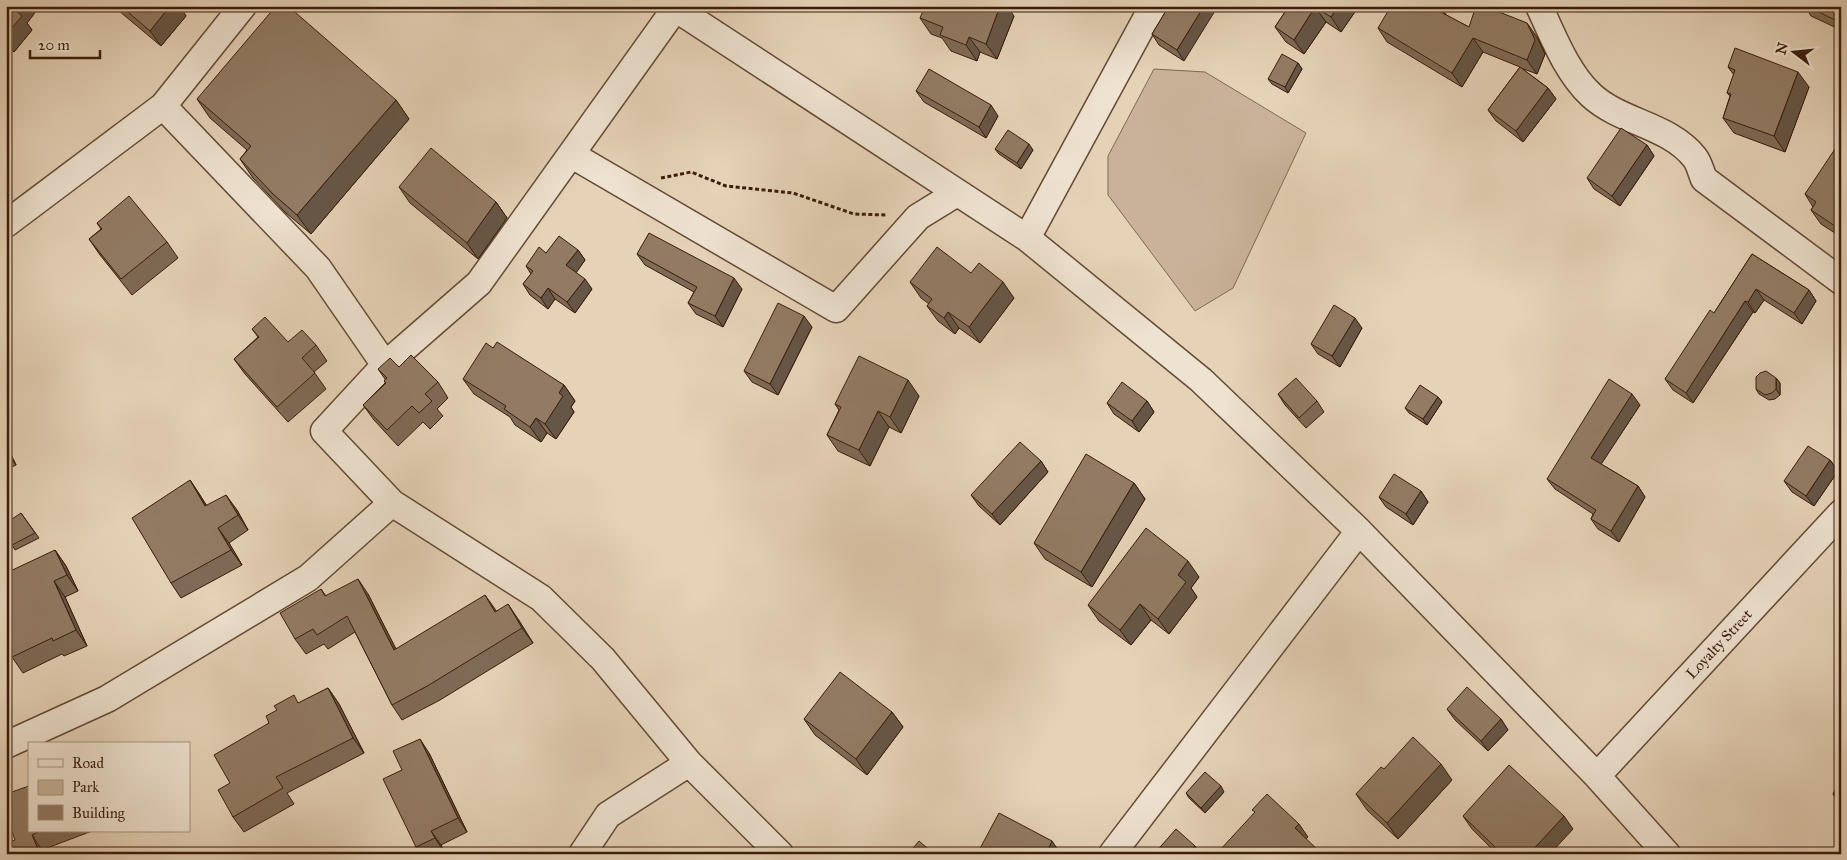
<svg xmlns="http://www.w3.org/2000/svg" width="1847" height="860" viewBox="0 0 1847 860" font-family="'IM FELL Great Primer',serif">
<rect width="100%" height="100%" fill="#e5d2b7"/>
<filter id="stains"><feTurbulence type="fractalNoise" baseFrequency=".004" numOctaves="4"/><feColorMatrix values="0 0 0 0 .2 0 0 0 0 .09 0 0 0 0 .02 0 0 0 .5 -.17"/></filter>
<radialGradient id="worn" r=".72"><stop offset=".6" stop-color="#630" stop-opacity="0"/><stop offset="1" stop-color="#630" stop-opacity=".3"/></radialGradient>
<path fill="#c8b39a" stroke="#806852" d="M1154,69L1205,72L1306,133L1233,288L1195,311L1108,195V156Z"/>
<g fill="none" stroke-linecap="round" stroke-linejoin="round">
<defs>
<path id="minor" d="M672,6L1027,238L1201,380L1359,531L1597,776L1667,854
M677,6L479,283L385,365L324,431L392,503L541,598L603,659L689,763L780,854
M1539,6C1553,36 1567,73 1591,95C1621,123 1670,125 1695,158C1699,163 1701,172 1704,179L1841,281
M163,106L318,268L385,365
M572,155L836,309L918,217L957,193
M6,224L163,106L243,6
M1027,238L1153,6
M6,745L107,699L308,578L392,503
M1597,776L1841,513
M582,854L608,815L689,763
M1112,854L1359,531"/>
</defs>
<use href="#minor" stroke="#644a36" stroke-width="29"/>
<path stroke="#391d0b" stroke-width="3" stroke-dasharray="4 2.5" stroke-linecap="butt" d="M661,178L691,172L726,186L793,193L854,214L887,215"/>
<use href="#minor" stroke="#eee2d0" stroke-width="26"/>
</g>
<path fill="#7e6a56" stroke="#391d0b" d="M6,6H40L27,23L32,30L14,52L6,46Z
M113,6H180L186,16L161,46Z
M1169,6L1184,61L1159,45L1152,34Z
M1289,6H1359L1341,32L1326,22L1304,54L1286,42L1275,27Z
M1805,6H1841V30L1811,16Z
M1446,15L1469,27L1537,37L1545,54L1537,74L1521,68L1548,88L1556,99L1523,142L1496,121L1488,110L1520,67L1483,52L1462,87L1387,42L1378,28Z
M1014,16L997,59L980,52L977,61L951,51L942,38L931,34L920,18Z
M1298,63L1302,69L1288,93L1272,84L1268,79Z
M1728,67L1809,87L1785,152L1734,133L1723,118L1730,96L1727,93L1734,75Z
M916,91L998,116L986,138L924,102Z
M197,99L396,100L409,119L311,234L286,213L253,178L240,159L247,150L210,118Z
M1647,145L1654,156L1620,206L1594,189L1587,178Z
M995,149L1033,150L1021,169L999,154Z
M1841,153V237L1821,224L1811,210L1813,207L1805,194Z
M399,187L496,202L507,218L478,259L410,203Z
M97,223L167,242L178,258L132,295L100,255L89,239L101,229Z
M578,250L585,260L576,272L592,289L575,313L555,299L548,309L530,295L523,284L531,274L526,266L546,253Z
M637,254L742,289L723,327L696,314L688,303L694,292L645,265Z
M1752,254L1809,290L1816,301L1802,324L1764,300L1755,313L1753,312L1693,403L1673,390L1665,379L1714,313Z
M971,273L1014,298L980,343L959,328L955,334L938,321L927,306L929,304L921,298L910,282Z
M812,327L778,395L752,382L744,371Z
M1362,328L1340,367L1318,354L1311,344Z
M252,329L288,342L316,345L327,361L314,372L326,389L288,422L245,374L234,359L258,337Z
M493,348L564,385L575,401L571,407L574,412L556,439L547,433L541,442L515,425L510,417L474,394L463,379Z
M399,367L438,382L448,398L437,409L443,416L430,429L423,422L398,446L374,420L363,405L385,383V379L378,369Z
M1776,378L1780,383V395L1775,399L1769,400L1759,394L1756,389Z
M1278,394L1317,401L1324,412L1306,428L1285,405Z
M919,396L901,433L889,427L870,466L838,451L827,435L839,410L835,404Z
M1438,397L1442,402L1427,425L1409,413L1405,408Z
M1147,401L1154,412L1139,432L1114,414L1107,403Z
M1640,405L1601,464L1638,486L1645,497L1619,542L1598,529L1591,519L1593,514L1555,489L1547,479Z
M6,444L16,465L6,470Z
M1830,460L1838,471L1814,506L1792,492L1784,481Z
M1041,461L1048,472L1000,525L979,506L971,495Z
M190,480L207,506L237,510L248,530L229,543L242,565L181,598L171,583Z
M1134,483L1145,499L1092,587L1045,559L1034,543Z
M1421,491L1428,502L1413,525L1386,507L1379,497Z
M21,513L39,538L15,550L12,545Z
M55,550L66,566L78,591L65,597L87,646L64,656L62,654L23,673L12,657Z
M1199,577L1191,588L1197,597L1169,634L1151,620L1131,645L1099,621L1088,605Z
M321,589L326,596L368,594L396,649L496,611L518,619L533,643L440,700L402,720L392,705L355,632L328,649L324,644L306,654L295,639Z
M328,688L339,704L364,753L287,793L294,804L244,832L233,817L230,783L277,710L299,703Z
M1447,709L1501,719L1508,730L1488,751L1455,720Z
M892,712L903,727L867,775L815,735L804,719Z
M429,753L467,832L441,845L444,852L441,854H420L416,847L402,770Z
M1384,769L1452,780L1398,839L1367,810L1356,794Z
M1841,781V806L1833,794Z
M1224,792L1205,813L1189,798L1186,793Z
M1463,816L1573,829L1493,850L1472,829Z
M29,831H92L42,850L15,840Z"/>
<path fill="#665646" stroke="#391d0b" d="M18,6H40L27,23L32,30L14,52L6,41V35L15,10Z
M170,6H180L186,16L161,46L150,31Z
M1000,6H1007L1014,16L997,59L986,44Z
M1204,6H1218L1184,61L1177,50Z
M1338,6H1359L1341,32L1331,17Z
M1436,6H1440L1448,17L1435,9Z
M1315,7L1326,22L1304,54L1294,40Z
M1527,23L1537,37L1545,54L1537,74L1527,60Z
M969,37L980,52L977,61L966,45Z
M1473,38L1483,52L1462,87L1452,73Z
M1298,63L1302,69L1288,93L1285,87Z
M1798,72L1809,87L1785,152L1774,136Z
M1548,88L1556,99L1523,142L1516,131Z
M396,100L409,119L311,234L297,215Z
M991,105L998,116L986,138L979,127Z
M1029,144L1033,150L1021,169L1017,163Z
M1647,145L1654,156L1620,206L1612,196Z
M496,202L507,218L478,259L467,243Z
M578,250L585,260L574,276L566,265Z
M734,278L742,289L723,327L715,316Z
M585,279L592,289L575,313L567,302Z
M1003,282L1014,298L980,343L969,327Z
M548,288L555,299L548,309L541,298Z
M1756,289L1764,300L1755,313L1748,302Z
M1809,290L1816,301L1802,324L1794,313Z
M1745,301L1753,312L1693,403L1686,393Z
M948,312L959,328L955,334L944,318Z
M804,316L812,327L778,395L770,384Z
M1355,318L1362,328L1340,367L1332,356Z
M1776,378L1780,383V395L1776,389Z
M908,380L919,396L901,433L890,417Z
M564,385L575,401L571,407L574,412L556,439L545,424L559,393Z
M1632,394L1640,405L1598,469L1591,458Z
M1438,397L1442,402L1427,425L1423,419Z
M1147,401L1154,412L1139,432L1132,421Z
M878,411L889,427L870,466L859,450Z
M536,418L547,433L541,442L530,427Z
M6,444L16,465L6,451Z
M1830,460L1838,471L1814,506L1806,496Z
M1041,461L1048,472L1000,525L992,514Z
M190,480L200,495L216,522L205,506Z
M1134,483L1145,499L1092,587L1081,572Z
M1638,486L1645,497L1619,542L1611,531Z
M1421,491L1428,502L1413,525L1406,514Z
M226,495L237,510L248,530L238,515Z
M218,528L229,543L242,565L231,550Z
M55,550L66,566L78,591L67,575Z
M1188,561L1199,577L1191,588L1197,597L1169,634L1158,619L1178,575Z
M358,579L368,594L404,665L394,650Z
M54,581L65,597L87,646L76,630Z
M485,595L495,609L506,627L495,612Z
M508,604L518,619L533,643L522,628Z
M1140,604L1151,620L1131,645L1120,630Z
M328,688L339,704L364,753L353,738Z
M892,712L903,727L867,775L856,759Z
M1501,719L1508,730L1488,751L1481,741Z
M420,739L429,753L467,832L458,818Z
M1441,764L1452,780L1398,839L1387,823Z
M1221,786L1224,792L1205,813L1201,808Z
M1564,816L1573,829L1550,854H1529Z
M1299,824L1308,837L1304,841L1295,828Z
M431,831L441,845L444,852L435,838Z
M32,835L42,850L44,854H40Z
M1052,841L1061,854H1046Z
M1195,846L1200,854H1188Z"/>
<path fill="#927b64" stroke="#391d0b" d="M6,6H18L15,10L22,16L6,35Z
M121,6H170L150,31Z
M276,6H288L396,100L297,215L273,194L240,159L251,146L197,99Z
M925,6H1000L986,44L969,37L966,45L940,35L943,27L920,18Z
M1169,6H1204L1177,50L1152,34Z
M1289,6H1338L1331,17L1315,7L1294,40L1275,27Z
M1391,6H1436L1435,9L1469,27L1476,6H1484L1527,23L1535,40L1527,60L1473,38L1452,73L1378,28Z
M1807,6H1841V23Z
M1735,48L1798,72L1774,136L1723,118L1731,94L1727,93L1735,70L1728,67Z
M1282,54L1298,63L1285,87L1268,79Z
M1520,67L1548,88L1516,131L1488,110Z
M929,69L991,105L979,127L916,91Z
M1621,128L1647,145L1612,196L1587,178Z
M1008,130L1029,144L1017,163L995,149Z
M431,148L496,202L467,243L399,187Z
M1835,149L1841,153V230L1811,210L1816,202L1805,194Z
M129,196L167,242L121,279L89,239L102,229L97,223Z
M649,233L734,278L715,316L688,303L697,287L637,254Z
M559,236L578,250L566,265L585,279L567,302L548,288L541,298L523,284L533,271L526,266L539,247L546,253Z
M937,247L971,273L979,263L1003,282L969,327L948,312L944,318L927,306L932,299L910,282Z
M1752,254L1809,290L1794,313L1756,289L1748,302L1745,301L1686,393L1665,379L1710,310L1714,313Z
M778,303L804,316L770,384L744,371Z
M1334,305L1355,318L1332,356L1311,344Z
M265,317L288,342L302,330L316,345L302,358L315,373L277,407L234,359L259,337L252,329Z
M497,342L564,385L559,393L563,396L545,424L536,418L530,427L504,409L506,406L463,379L486,343L493,348Z
M411,355L438,382L425,394L432,401L419,413L412,406L387,430L363,405L386,383L384,381L387,378L378,369L390,358L399,367Z
M859,356L908,380L890,417L878,411L859,450L827,435L841,407L835,404Z
M1766,371L1776,378V389L1772,393L1765,395L1756,389V377L1760,373Z
M1296,378L1317,401L1299,418L1278,394Z
M1609,379L1632,394L1591,458L1638,486L1611,531L1591,519L1596,510L1547,479Z
M1122,382L1147,401L1132,421L1107,403Z
M1420,385L1438,397L1423,419L1405,408Z
M1020,442L1041,461L992,514L971,495Z
M1808,446L1830,460L1806,496L1784,481Z
M1086,454L1134,483L1081,572L1034,543Z
M1394,474L1421,491L1406,514L1379,497Z
M190,480L205,506L226,495L238,515L218,528L231,550L171,583L132,518Z
M21,513L35,533L12,545L6,535V523Z
M1146,528L1188,561L1178,575L1186,582L1158,619L1140,604L1120,630L1088,605Z
M55,550L67,575L54,581L76,630L53,641L52,638L12,657L6,643V573Z
M358,579L394,650L485,595L495,612L508,604L522,628L429,685L392,705L347,616L317,635L313,629L295,639L280,613L321,589L325,596Z
M840,672L892,712L856,759L804,719Z
M1467,687L1501,719L1481,741L1447,709Z
M328,688L353,738L276,777L283,788L233,817L218,790L230,783L214,755L269,723L266,716L277,710L274,706L294,695L298,703Z
M1413,737L1441,764L1387,823L1356,794L1381,767L1384,769Z
M420,739L458,818L431,831L435,838L416,847L383,779L402,770L393,751Z
M1509,765L1564,816L1529,854H1489L1495,847L1463,816Z
M1205,772L1221,786L1201,808L1186,793Z
M1841,781V799L1833,794Z
M29,786V831H40L32,835L40,854H6V843L15,840L6,815V794Z
M1267,794L1299,824L1295,828L1322,854H1224L1220,850L1255,812L1252,810Z
M999,813L1052,841L1046,854H977Z
M1176,829L1195,846L1188,854H1154Z
M919,841L934,854H908Z"/>
<g text-anchor="middle" dominant-baseline="central" stroke-width="4.5" stroke-linejoin="round" paint-order="stroke">
<g font-size="15" fill="#391d0b" stroke="#eee2d0">
<text transform="translate(1719 644) rotate(-47)">Loyalty Street</text>
</g>
</g>
<rect width="1847" height="860" fill="none" stroke="#e5d2b7" stroke-width="25"/>
<rect x="8" y="8" width="1832" height="845" fill="none" stroke="#391d0b" stroke-width="2.5"/>
<rect x="12" y="12" width="1822" height="835" fill="none" stroke="#391d0b"/>
<rect x="28" y="742" width="162" height="90" fill="#eee2d0" stroke="#a69381"/>
<rect x="38" y="759" width="25" height="8" fill="#eee2d0" stroke="#a69381"/>
<text x="72" y="768" font-size="15" fill="#391d0b">Road</text>
<rect x="38" y="780" width="25" height="15" fill="#c8b39a" stroke="#a69381"/>
<text x="72" y="792" font-size="15" fill="#391d0b">Park</text>
<rect x="38" y="805" width="25" height="15" fill="#927b64" stroke="#a69381"/>
<text x="72" y="818" font-size="15" fill="#391d0b">Building</text>
<g transform="translate(1794 52) rotate(286)" stroke="#eee2d0" stroke-width="4" paint-order="stroke">
<path d="M0-4L9 19L0 12L-9 19Z" fill="#391d0b"/>
<text y="-8" font-size="14" font-weight="bold" text-anchor="middle" fill="#391d0b">N</text>
</g>
<path d="M30 50v8h70v-8" fill="none" stroke="#391d0b" stroke-width="2.5"/>
<text x="38" y="50" font-size="15" fill="#391d0b" stroke="#eee2d0" stroke-width="4" paint-order="stroke">20 m</text>
<rect width="100%" height="100%" filter="url(#stains)"/>
<rect width="100%" height="100%" fill="url(#worn)"/>
</svg>
